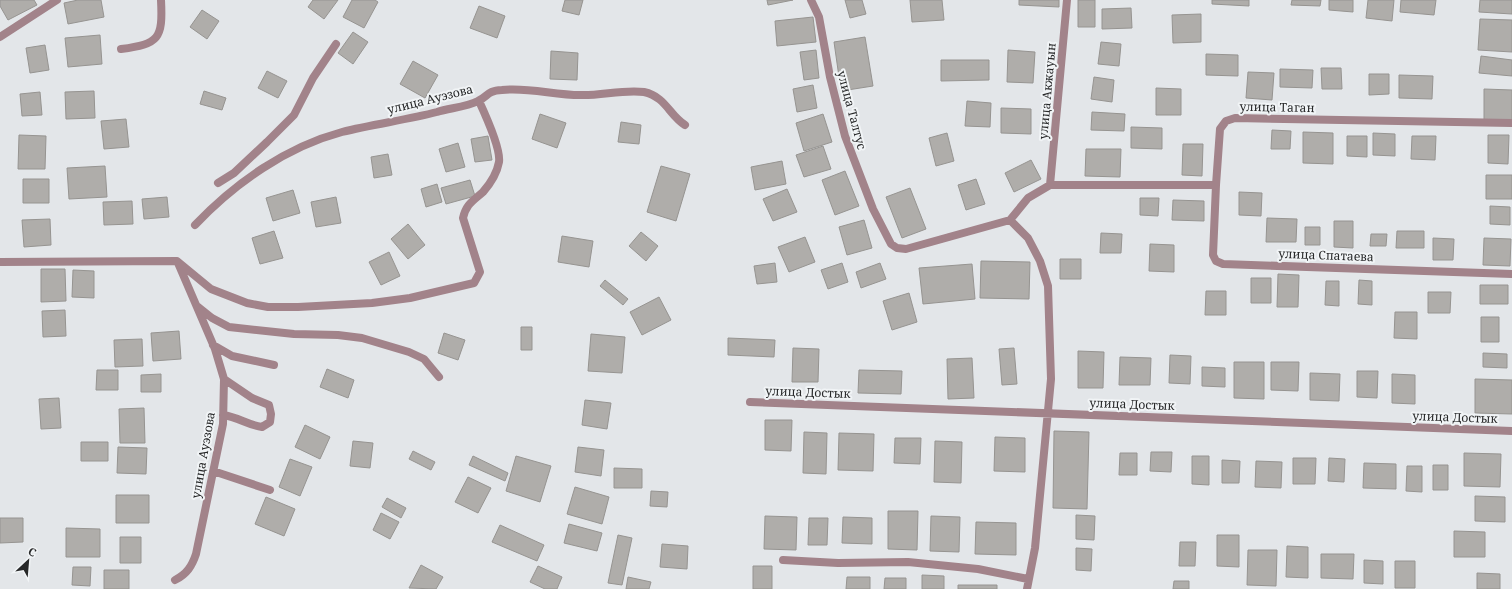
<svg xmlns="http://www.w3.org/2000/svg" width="1512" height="589" viewBox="0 0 1512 589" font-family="'Noto Serif',serif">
<rect width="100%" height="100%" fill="#e3e6e9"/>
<path fill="#afadaa" stroke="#969491" d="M0,0H34L37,5L8,20L0,6Z
M78,0H101L104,17L68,24L64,3Z
M313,0H338L324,19L308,7Z
M352,0H375L378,2L364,28L343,17Z
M565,0H583L579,15L562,11Z
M767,0H793L768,5Z
M845,0H862L866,14L850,18Z
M910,0H942L944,20L912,22Z
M1019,0H1059V7L1019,5Z
M1078,0H1095V27H1078Z
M1212,0H1249V6L1212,4Z
M1292,0H1321L1320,6L1291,5Z
M1329,0H1353V12L1329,10Z
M1368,0H1394L1392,21L1366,18Z
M1401,0H1436L1434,15L1400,12Z
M1480,0H1512V14L1479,12Z
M479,6L505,16L497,38L470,28Z
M1131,8L1132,28L1102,29V9Z
M202,10L219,21L207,39L190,27Z
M1201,14V42L1173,43L1172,15Z
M813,17L816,42L777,46L775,21Z
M1480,19L1512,20V52L1478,50Z
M353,32L368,42L353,64L338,53Z
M100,35L102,64L68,67L65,38Z
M865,37L873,86L841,91L834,42Z
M1101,42L1121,44L1119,66L1098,64Z
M45,45L49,70L30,73L26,48Z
M816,50L819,78L804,80L800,52Z
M1008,50L1035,52L1033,83L1007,82Z
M551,51L578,53L577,80L550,79Z
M1206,54L1238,55V76L1206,75Z
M1481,56L1512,60V76L1479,73Z
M941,60H989V80L941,81Z
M413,61L438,75L425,98L400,84Z
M1321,68H1341L1342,89H1322Z
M1280,69L1313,70L1312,88L1280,87Z
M267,71L287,81L278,98L258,88Z
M1248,72L1274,73L1272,100L1246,98Z
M1369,74H1389V94L1369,95Z
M1399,75L1433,76L1432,99L1399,98Z
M1094,77L1114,80L1112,102L1091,99Z
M813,85L817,108L797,112L793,89Z
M1156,88L1181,89V115H1156Z
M1484,89L1512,90V121H1484Z
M94,91L95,118L66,119L65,92Z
M204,91L226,98L222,110L200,104Z
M40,92L42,115L22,116L20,94Z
M967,101L991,103L990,127L965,126Z
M1001,108L1031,109V134L1001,133Z
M1092,112L1125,114L1124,131L1091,130Z
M540,114L566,123L557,148L532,139Z
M823,114L832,142L804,151L796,123Z
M126,119L129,147L104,149L101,121Z
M621,122L641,125L639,144L618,142Z
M1131,127L1162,128V149L1131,148Z
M1272,130L1291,131L1290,149H1271Z
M1303,132L1333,133V164L1303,163Z
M947,133L954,161L936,166L929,138Z
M1373,133L1395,134V156L1373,155Z
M19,135L46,136L45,169H18Z
M1488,135H1509L1508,164L1488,163Z
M488,136L492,160L475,162L471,139Z
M1347,136H1367V157L1347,156Z
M1412,136H1436L1435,160L1411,159Z
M458,143L465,167L446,172L439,149Z
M1183,144H1203L1202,176L1182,175Z
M823,146L831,169L804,177L796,155Z
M1086,149H1121L1120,177L1085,176Z
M388,154L392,175L374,178L371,157Z
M1031,160L1041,179L1014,192L1005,173Z
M782,161L786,184L755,190L751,167Z
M105,166L107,197L69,199L67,168Z
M661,166L690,174L676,221L647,212Z
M845,171L859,206L835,215L822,180Z
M1486,175H1512V199H1486Z
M23,179H49V203H23Z
M976,179L985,204L966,210L958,185Z
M470,180L475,196L446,204L441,188Z
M437,184L442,202L426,207L421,189Z
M910,188L926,229L902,238L886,197Z
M787,189L797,212L773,221L763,199Z
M293,190L300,213L273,221L266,198Z
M1239,192L1262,193L1261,216L1239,215Z
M167,197L169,217L144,219L142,199Z
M336,197L341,223L316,227L311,202Z
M1140,198H1159L1158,216L1140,215Z
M1173,200L1204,201V221L1172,220Z
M132,201L133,224L104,225L103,202Z
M1490,206L1510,207V225L1490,224Z
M1267,218L1297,219L1296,242H1266Z
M50,219L51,245L24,247L22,220Z
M864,220L872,248L847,255L839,227Z
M1334,221H1353V248L1334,247Z
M408,224L425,245L408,259L391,239Z
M1305,227H1320V245H1305Z
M274,231L283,258L260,264L252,238Z
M1397,231H1424V248H1396Z
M641,232L658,246L646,261L629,246Z
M1101,233L1122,234L1121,253H1100Z
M1371,234H1387L1386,246H1370Z
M562,236L593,241L589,267L558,262Z
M805,237L815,262L789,272L778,247Z
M1433,238L1454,239L1453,260H1433Z
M1484,238L1511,239L1510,266L1483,265Z
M1150,244L1174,245V272L1149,271Z
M389,252L400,276L381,285L369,262Z
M1060,259H1081V279H1060Z
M981,261L1030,262L1029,299L980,298Z
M775,263L777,282L757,284L754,266Z
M842,263L848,282L828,289L821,270Z
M880,263L886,279L861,288L856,272Z
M972,264L975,299L923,304L919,268Z
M41,269H65L66,301L41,302Z
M73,270L94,271V298L72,297Z
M1278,274L1299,275L1298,307H1277Z
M1251,278H1271V303H1251Z
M605,280L628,299L623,305L600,286Z
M1359,280L1372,281V305L1358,304Z
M1326,281H1339V306L1325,305Z
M1480,285H1508V304H1480Z
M1206,291H1226V315H1205Z
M1428,292H1451L1450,313H1428Z
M909,293L917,322L892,330L883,301Z
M659,297L671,320L642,335L630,312Z
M65,310L66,336L43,337L42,311Z
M1395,312H1417V339L1394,338Z
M1481,317H1499V342H1481Z
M521,327H532V350H521Z
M179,331L181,359L153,361L151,333Z
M444,333L465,340L458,360L438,353Z
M591,334L625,337L622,373L588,371Z
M728,338L775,340L774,357L728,355Z
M142,339L143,366L115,367L114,340Z
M793,348L819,349L818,382H792Z
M1014,348L1017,384L1002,385L999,349Z
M1078,351L1104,352L1103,388H1078Z
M1483,353L1507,354V368L1483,367Z
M1170,355L1191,356L1190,384L1169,383Z
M1120,357L1151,358L1150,385H1119Z
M972,358L974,398L948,399L947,359Z
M1234,362H1264V399L1234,398Z
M1271,362H1299L1298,391L1271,390Z
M1202,367L1225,368V387L1202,386Z
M327,369L354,380L348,398L320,387Z
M97,370H118V390H96Z
M859,370L902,371L901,394L858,393Z
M1357,371H1378L1377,398L1357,397Z
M1310,373L1340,374L1339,401L1310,400Z
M161,374V392H141V375Z
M1392,374L1415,375V404L1392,403Z
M1475,379L1512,380V414L1475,413Z
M59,398L61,428L41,429L39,399Z
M585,400L611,403L607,429L582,425Z
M144,408L145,443H120L119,409Z
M765,420H792L791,451L765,450Z
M305,425L330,437L320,459L295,447Z
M1054,431L1089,432L1087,509L1053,508Z
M804,432L827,433L826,474L803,473Z
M839,433L874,434L873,471L838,470Z
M995,437L1025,438V472L994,471Z
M895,438H921L920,464L894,463Z
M353,441L373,443L370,468L350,466Z
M935,441L962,442L961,483L934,482Z
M81,442H108V461H81Z
M118,447L147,448L146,474L117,473Z
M578,447L604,450L601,476L575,472Z
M413,451L435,462L431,470L409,459Z
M1151,452H1172L1171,472L1150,471Z
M1120,453H1137V475H1119Z
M1464,453L1501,454L1500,487L1464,486Z
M473,456L508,473L505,481L469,465Z
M516,456L551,466L540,502L506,491Z
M1192,456H1209V485L1192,484Z
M1293,458H1316L1315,484H1293Z
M1329,458L1345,459L1344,482L1328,481Z
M290,459L312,467L300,496L279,487Z
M1222,460L1240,461L1239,483H1222Z
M1256,461L1282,462L1281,488L1255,487Z
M1364,463L1396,464V489L1363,488Z
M1433,465H1448V490H1433Z
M1407,466H1422V492L1406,491Z
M614,468L642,469V488H614Z
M468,477L491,488L478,513L455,502Z
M575,487L609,497L602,524L567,514Z
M651,491L668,492L667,507L650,506Z
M116,495H149V523H116Z
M1475,496L1505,497V522L1475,521Z
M266,497L295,509L284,536L255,524Z
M387,498L406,508L401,518L382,507Z
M888,511H918L917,550L888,549Z
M381,513L399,522L390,539L373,530Z
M1076,515L1095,516L1094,540L1076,539Z
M765,516L797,517L796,550L764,549Z
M931,516L960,517L959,552L930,551Z
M843,517L872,518V544L842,543Z
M0,518H23V542L0,543Z
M809,518H828L827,545H808Z
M976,522L1016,523V555L975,554Z
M569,524L602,533L597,551L564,543Z
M500,525L544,545L537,561L492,542Z
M66,528L100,529V557H66Z
M1454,531L1485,532V557H1454Z
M618,535L632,538L622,585L608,583Z
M1217,535H1239V567L1217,566Z
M120,537H141V563H120Z
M1180,542H1196L1195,566H1179Z
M662,544L688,546L687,569L660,567Z
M1287,546L1308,547V578L1286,577Z
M1076,548L1092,549L1091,571L1076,570Z
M1248,550H1277L1276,586L1247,585Z
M1321,554H1354L1353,579L1321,578Z
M1364,560L1383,561V584L1364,583Z
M1395,561H1415V588H1395Z
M421,565L443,577L436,589L409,588Z
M538,566L562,577L557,589H545L530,582Z
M753,566H772V589H753Z
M73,567H91L90,586L72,585Z
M104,570H129V589H104Z
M1477,573L1500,574V589H1477Z
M922,575L944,576V589H922Z
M628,577L651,582L649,589H626Z
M847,577H870V589H846Z
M885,578H906V589H884Z
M1174,581H1189V589H1173Z
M958,585H997V589H958Z"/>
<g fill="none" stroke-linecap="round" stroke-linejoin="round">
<path stroke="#a2838a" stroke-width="8" d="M811,0L819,17L830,77L845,136L873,209L891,244L897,248L906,249L1010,220L1028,198L1050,185
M0,37L57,0
M121,49C159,44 163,39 161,0
M218,183L234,173L267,142L294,115L313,78L336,44
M1050,185H1216L1220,129L1226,121L1235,118L1512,123
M1050,185L1067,0
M1216,185L1213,255L1216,261L1223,264L1512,274
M1010,220L1028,238L1040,261L1048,286L1051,379L1035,548L1027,589
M195,225C235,183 286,147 342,132C374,124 406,120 437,112C450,108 466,107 478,101C489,96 486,91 502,90C528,87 554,95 580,95C600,96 624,89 644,92C666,97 669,115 685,125
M0,262L177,261L211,289L247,303L268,307H298L372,303L410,298L474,283L480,272L463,218C466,204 473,201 483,192C490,184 497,173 499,162C501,149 485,114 479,101
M197,306L212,318L229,327L294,334L338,335L362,338L409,352L424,359L439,377
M213,345L232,356L274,365
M750,402L1512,431
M223,415C238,417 248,425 262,427L270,422L271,414L269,405L252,398L224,379
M213,471L270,490
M783,560L838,563L908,562L978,569L1028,579
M175,580C187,574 192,566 196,554L223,424L224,379L215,349L178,263"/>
</g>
<g text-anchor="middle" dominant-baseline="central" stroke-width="4" stroke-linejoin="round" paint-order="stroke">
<g font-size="12" fill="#272829" stroke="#f1f4f6">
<text transform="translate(1047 91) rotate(-85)">улица Акжауын</text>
<text transform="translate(430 99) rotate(-14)">улица Ауэзова</text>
<text transform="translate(1277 107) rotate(1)">улица Таган</text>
<text transform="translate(852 110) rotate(75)">улица Талтус</text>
<text transform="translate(1326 255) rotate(2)">улица Спатаева</text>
<text transform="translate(808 392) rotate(2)">улица Достык</text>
<text transform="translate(1132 404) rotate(2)">улица Достык</text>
<text transform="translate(1455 417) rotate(2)">улица Достык</text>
<text transform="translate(203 455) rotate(-80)">улица Ауэзова</text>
</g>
</g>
<g transform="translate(28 561) rotate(26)" stroke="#f1f4f6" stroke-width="3" paint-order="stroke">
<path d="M0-3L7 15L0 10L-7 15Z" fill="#272829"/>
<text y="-6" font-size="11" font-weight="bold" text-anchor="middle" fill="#272829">С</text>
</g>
</svg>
